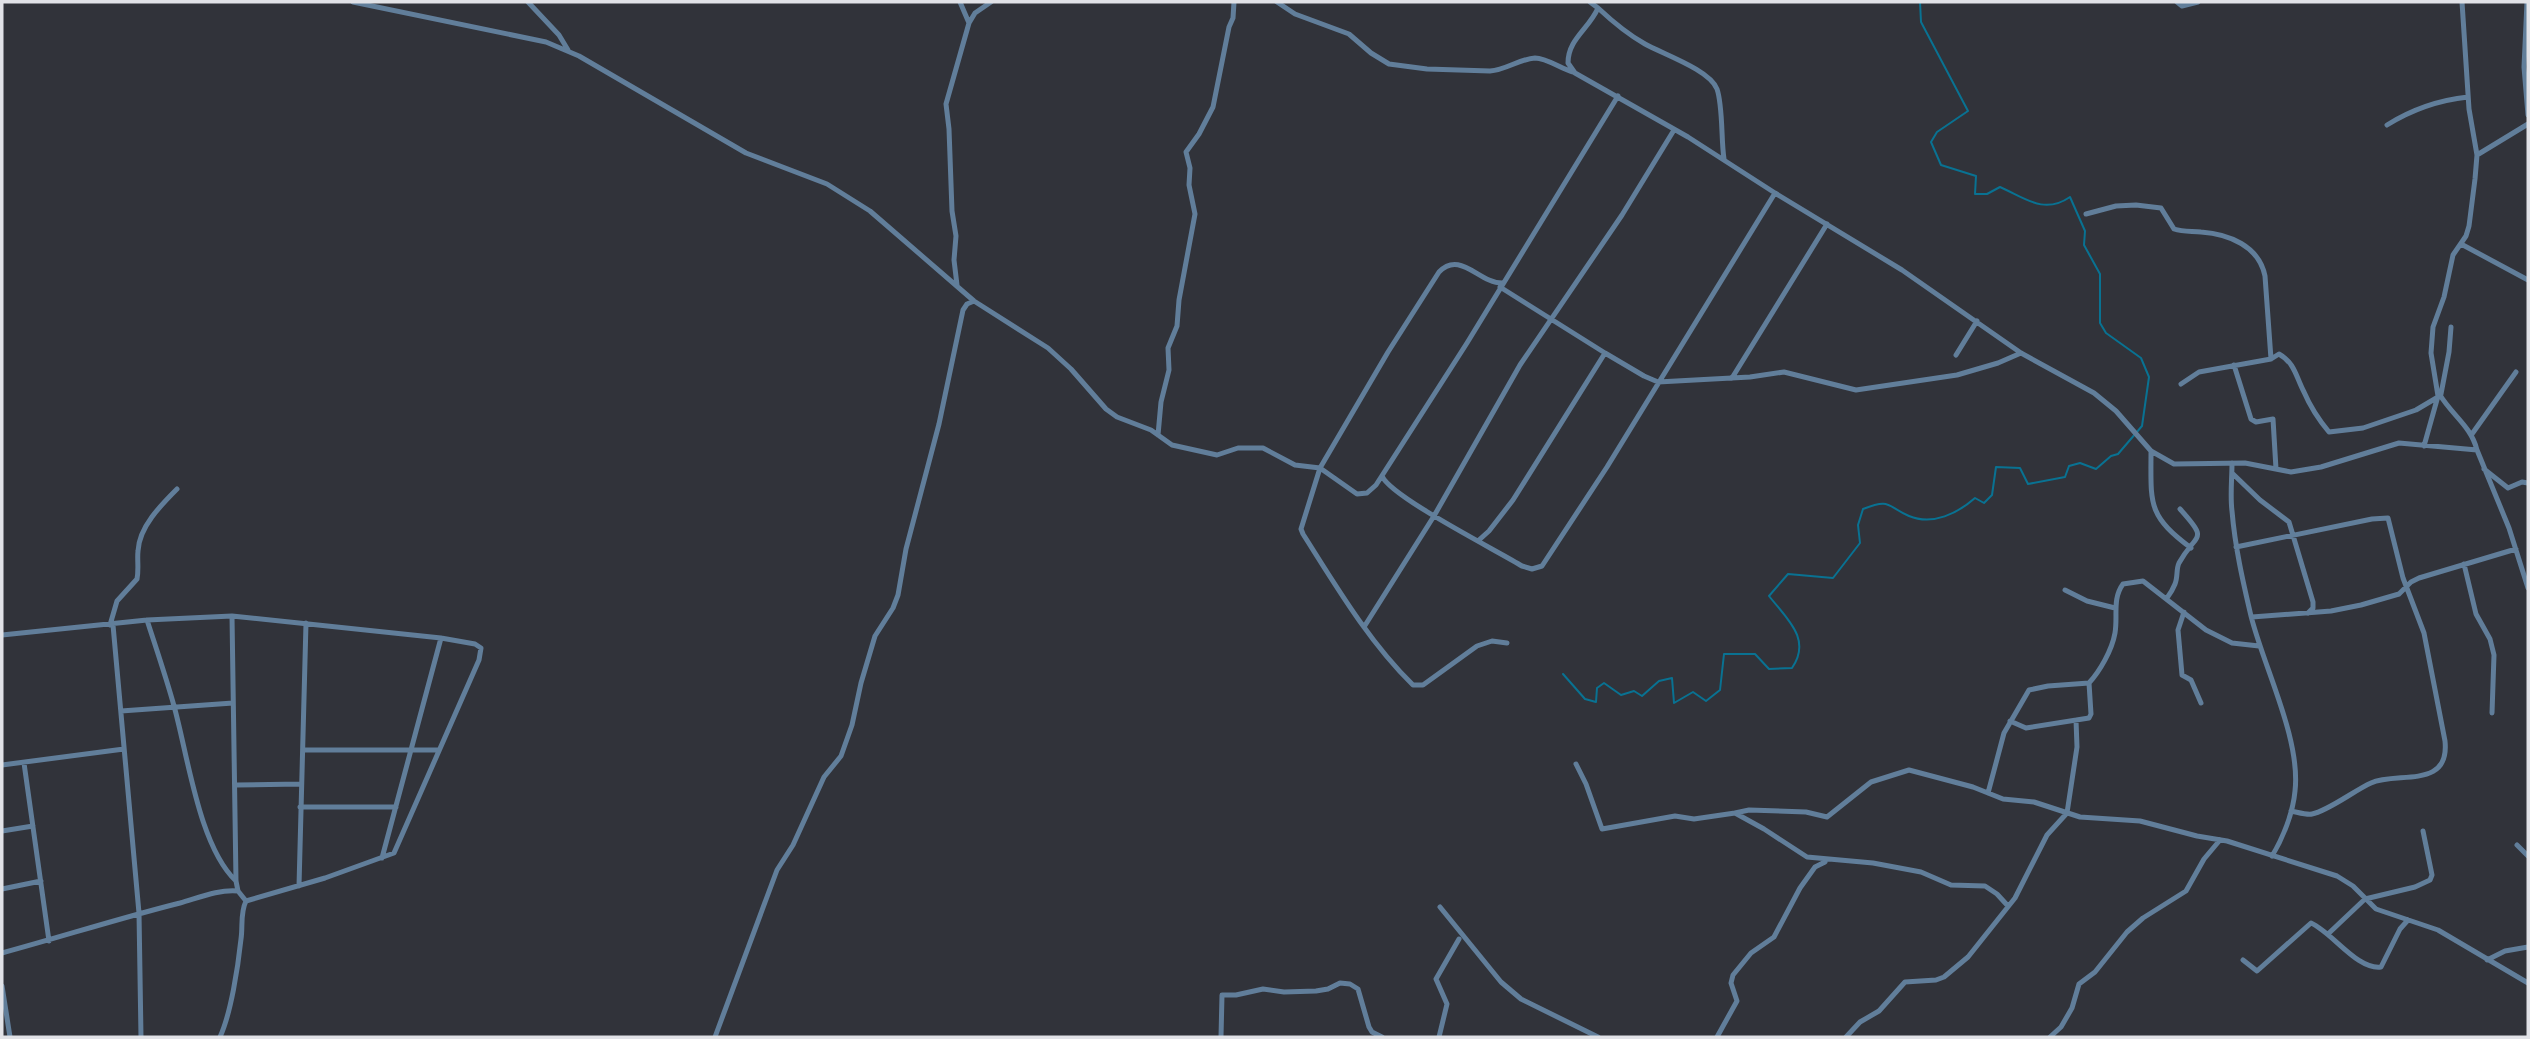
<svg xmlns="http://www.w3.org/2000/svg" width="2530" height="1039" viewBox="0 0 2530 1039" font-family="'IBM Plex Sans',sans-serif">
<rect width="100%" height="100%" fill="#31333a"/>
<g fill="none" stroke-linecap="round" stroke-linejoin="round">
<path stroke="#097292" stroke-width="2" d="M1563,674L1585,699L1596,702L1597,688L1604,683L1621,695L1634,691L1642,696L1659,681L1672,678L1674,703L1693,692L1706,701L1720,690L1724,654H1755L1769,669L1792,668C1812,639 1787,619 1769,596L1788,574L1833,578L1860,543L1858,525L1863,509C1891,498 1886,506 1909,516C1933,526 1958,513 1975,498L1984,503L1992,495L1996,467L2020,468L2028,484L2065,477L2069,466L2080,463L2096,469L2111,456L2118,454L2142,426L2149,377L2141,358L2106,333L2100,323V274L2084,245L2085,231L2070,197C2044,215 2025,198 2000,187L1987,194H1975L1976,176L1941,165L1931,142L1937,132L1968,111L1921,22L1920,2"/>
<path stroke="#617e9a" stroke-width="5" d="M353,2L546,42L579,56L746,153L827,184L870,211L974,301L1048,348L1071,369L1106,409L1117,417L1151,430L1172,445L1217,455L1238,448H1263L1295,465L1320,468L1357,494L1367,493L1376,485L1467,343L1618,96
M528,2L559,35L568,50
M960,2L969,23
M1277,2L1295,14L1349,34L1371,53L1389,64L1427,69L1490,71C1506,70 1519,59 1535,58C1547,58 1561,69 1573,72
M1590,2L1598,8C1589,29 1568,39 1568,63L1575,73L1688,137L1775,193L1902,270L2021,353L2094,393L2116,411L2151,451L2174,464L2245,463L2291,472L2321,467L2399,443L2477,450L2509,528L2528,588
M2177,2L2182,6L2198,2
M2527,2L2524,67L2528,115
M1598,8C1613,22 1627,34 1645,44C1663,54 1710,70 1717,89C1723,106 1721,140 1724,159
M2387,125C2411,110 2440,100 2468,97
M2477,155L2528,124
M2086,214L2116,206L2136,205L2161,208L2174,229C2183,232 2192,231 2201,232C2229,234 2259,246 2265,276L2271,359
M2461,244L2528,280
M1502,283C1479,283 1460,250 1439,272L1388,352L1320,468L1301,529L1303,534C1336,586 1369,642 1413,685H1423L1477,646L1492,641L1507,643
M957,285L954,260L956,236L952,211L949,129L946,104L969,23L975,13L991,2
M1500,287L1605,353L1644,376L1658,382L1750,377L1784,372L1856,390L1957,375L1998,363L2021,353
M1956,355L1977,321
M2234,365L2251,419L2256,422L2273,419L2276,469
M1732,378L1827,224
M2181,384L2199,372L2271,359L2279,354C2295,363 2296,377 2304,392C2310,406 2319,420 2329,432L2363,428L2416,410L2438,397
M2441,394L2449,352L2451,327
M2440,395C2452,415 2471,426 2477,450
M2472,434L2516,372
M1158,435L1161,402L1169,370L1168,348L1177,326L1179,300L1195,214L1189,185L1190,168L1186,152L1199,134L1213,107L1229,27L1233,18L1234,2
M2424,446L2438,396L2431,353L2433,327L2444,297L2453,255L2466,236L2469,226L2475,179L2477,155L2469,109L2462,2
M2151,451C2151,504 2147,515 2191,548
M2232,463C2232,479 2230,496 2232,511C2235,547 2243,582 2251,616C2264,668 2301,739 2295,791C2293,813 2283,838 2272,856
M2484,469L2508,488L2522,482L2528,483
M2232,473L2260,500L2289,522L2313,602V608L2308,613
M1382,476C1391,497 1496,550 1522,566L1532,569L1542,566L1607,467L1775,193
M1479,540L1489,531L1513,500L1605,353
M2236,547L2372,519L2388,518L2403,578L2424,633L2445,741C2450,790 2397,771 2371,783C2355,790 2328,811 2312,814C2306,815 2297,812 2291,811
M2464,564L2476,614L2490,639L2494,655L2492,713
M2065,590L2087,601L2115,608
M2167,598C2170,594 2173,589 2175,584C2178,577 2176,569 2179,563C2196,532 2210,542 2180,509
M2184,612L2178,630L2182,675L2191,680L2201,703
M232,616L236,881L238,891L246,901
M2252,617L2331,611L2361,605L2399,594L2411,582L2419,578L2516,549
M147,620C156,648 166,677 174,706C188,756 199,846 236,881
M110,625L117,601L137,579C139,569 137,560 138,551C139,527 161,505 177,489
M113,625L139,913L141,1037
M1364,627L1434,516L1520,365L1622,215L1674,130
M2,635L147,620L232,616L441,638L475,644L481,648L479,660L394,853L325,878L246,901C240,913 243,926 241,939C238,967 231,1013 220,1037
M121,711L233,703
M2010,721L2026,728L2089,718L2091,714L2089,683
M303,750H439
M24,763L49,941
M1576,764L1586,784L1602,829L1675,816L1694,819L1735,813L1764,829L1807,857L1873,863L1921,872L1951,885L1985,886L1997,894L2008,906
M2,765L124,749
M236,785L301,784
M1988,793L2004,733L2029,690L2048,686L2089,683C2100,671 2112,650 2115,633C2118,616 2112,599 2123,584L2143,581L2206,630L2232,643L2259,646
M300,807H396
M1735,813L1749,810L1806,812L1827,817L1871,782L1909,770L1973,787L2003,799L2034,802L2080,817L2140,821L2197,836L2227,841L2337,876L2353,886L2376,909L2438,930L2528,983
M2,831L33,826
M2517,845L2528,856
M382,858L441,638
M299,886L306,623
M2,889L41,881
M1440,907L1501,982L1521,999L1598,1037
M2328,934L2365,899L2415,887L2430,880L2432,875L2423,831
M2,953C61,937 120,918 180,903C198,898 219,889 238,891
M2243,960L2257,971L2311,923C2333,933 2357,970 2381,967L2400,929L2408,920
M2487,960L2505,951L2528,947
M2,986L10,1037
M715,1037L777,870L793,845L824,777L841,756L852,725L861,683L875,636L893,608L898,595L906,549L939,424L963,310L967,304L974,301
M1221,1037L1222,995H1236L1263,989L1284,992L1316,991L1328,989L1340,983L1350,984L1358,989L1369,1027L1372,1032L1382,1037
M1439,1037L1447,1004L1436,979L1459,939
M1717,1037L1737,1001L1731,983L1733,975L1751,953L1774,937L1800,888L1815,867L1825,862
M1846,1037L1860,1022L1879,1011L1905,982L1936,980L1944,977L1968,957L2015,898L2047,835L2067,813L2077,747L2076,720
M2050,1037L2061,1027L2072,1008L2079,984L2095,972L2127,932L2143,918L2186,891L2204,859L2220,840"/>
</g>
<rect width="2530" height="1039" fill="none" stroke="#e1e2e7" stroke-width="7"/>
</svg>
